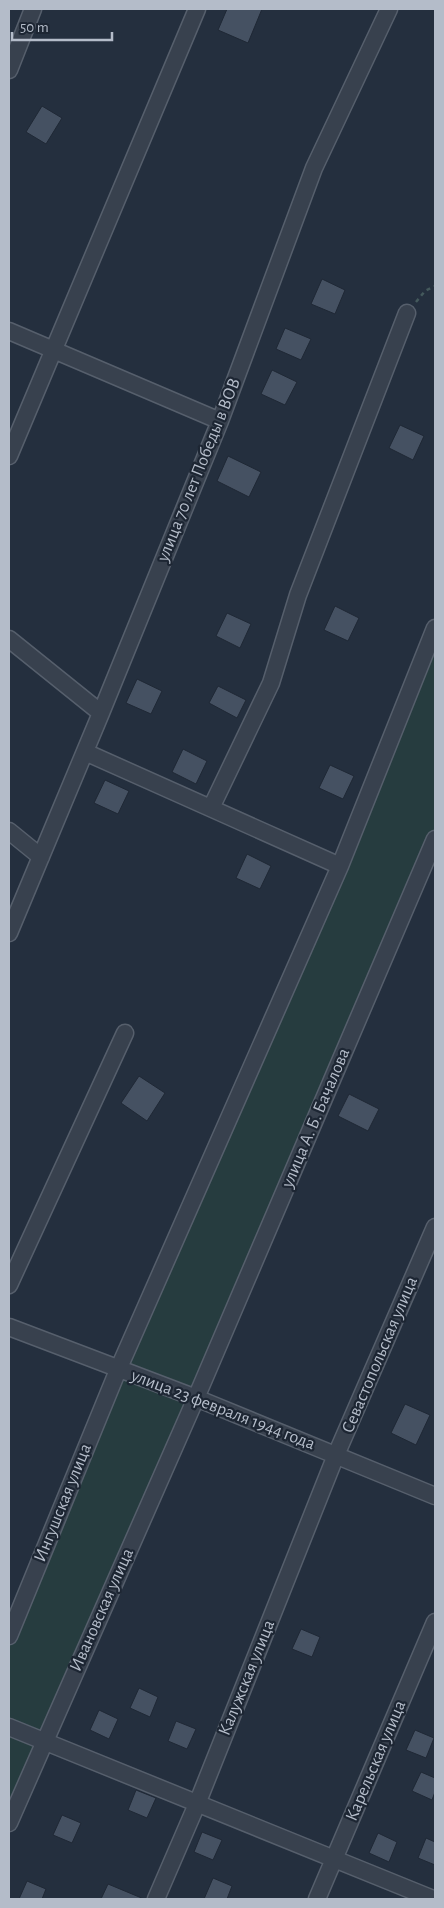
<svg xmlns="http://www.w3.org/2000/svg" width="444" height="1908" viewBox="0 0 444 1908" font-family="'Alegreya Sans',sans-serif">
<rect width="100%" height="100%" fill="#242f3e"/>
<path fill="#263c3f" d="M435,622V839L9,1823V1636Z"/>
<path fill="#455162" stroke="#1f2835" d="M227,9H262L248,43L218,30Z
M42,106L62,118L46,144L26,132Z
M322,279L345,290L335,314L311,304Z
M285,328L311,339L301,360L276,349Z
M272,370L297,382L285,405L261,394Z
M400,425L424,436L413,460L389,448Z
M228,456L261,472L249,497L217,481Z
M335,606L359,618L348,641L324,630Z
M227,613L251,624L240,648L216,636Z
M137,679L162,691L151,714L126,703Z
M218,686L246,700L237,718L209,703Z
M183,749L207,761L196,784L172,772Z
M330,765L354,776L343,799L319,788Z
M105,780L129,791L118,814L94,803Z
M247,854L271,866L260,889L236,878Z
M139,1076L165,1093L147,1121L121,1103Z
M349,1094L379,1109L368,1131L338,1116Z
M405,1404L430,1415L416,1445L391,1433Z
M301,1629L320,1637L312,1657L292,1649Z
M139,1688L158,1697L150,1717L130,1708Z
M99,1710L118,1719L109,1739L90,1730Z
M176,1721L196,1729L187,1749L168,1741Z
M415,1730L434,1738L426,1758L406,1750Z
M421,1772L435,1778V1792L432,1800L412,1791Z
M136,1790L156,1798L147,1818L128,1810Z
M62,1815L81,1823L72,1843L53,1835Z
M202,1832L222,1840L213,1860L194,1852Z
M378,1833L397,1842L389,1862L369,1853Z
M426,1838L435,1842V1865L418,1858Z
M213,1878L232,1886L227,1899H204Z
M27,1881L46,1889L42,1899H19Z
M108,1884L144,1899H101Z"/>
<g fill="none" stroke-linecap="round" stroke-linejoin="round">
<defs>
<path id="minor" d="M9,70L33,9
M9,331L220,421
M9,456L197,9
M9,639L101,713
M85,752L340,866
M211,808L271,683L298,595L407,313
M9,831L41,857
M9,933L101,713L220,421L314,168L389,9
M9,1285L125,1033
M9,1327L196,1398L435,1496
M9,1636L118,1370L340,866L435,628
M9,1727L433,1899
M9,1823L196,1398L435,839
M156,1899L197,1804L336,1455L435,1227
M317,1899L435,1622"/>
</defs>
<use href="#minor" stroke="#565f6c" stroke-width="19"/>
<path stroke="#44595c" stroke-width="2.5" stroke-dasharray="4 4" stroke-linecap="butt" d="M416,302L425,291L435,286"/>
<use href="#minor" stroke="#38414e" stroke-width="16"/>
</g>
<g text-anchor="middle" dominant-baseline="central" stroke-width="4.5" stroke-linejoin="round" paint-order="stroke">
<g font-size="18" fill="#b4bcc9" stroke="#1d2633">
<text transform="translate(199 470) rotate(-68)">улица 70 лет Победы в ВОВ</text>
<text transform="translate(316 1118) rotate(-67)">улица А. Б. Бачалова</text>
<text transform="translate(380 1355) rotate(-67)">Севастопольская улица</text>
<text transform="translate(223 1410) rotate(21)">улица 23 февраля 1944 года</text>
<text transform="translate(63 1503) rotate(-68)">Ингушская улица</text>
<text transform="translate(102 1610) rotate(-66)">Ивановская улица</text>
<text transform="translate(247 1678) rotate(-68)">Калужская улица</text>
<text transform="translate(376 1761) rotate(-67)">Карельская улица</text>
</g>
</g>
<rect width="444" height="1908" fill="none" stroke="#b4bcc9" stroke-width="20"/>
<path d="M12 32v8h100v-8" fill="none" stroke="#b4bcc9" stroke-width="2.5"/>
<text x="20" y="32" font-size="15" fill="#b4bcc9" stroke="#1d2633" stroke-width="4" paint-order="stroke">50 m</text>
</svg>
